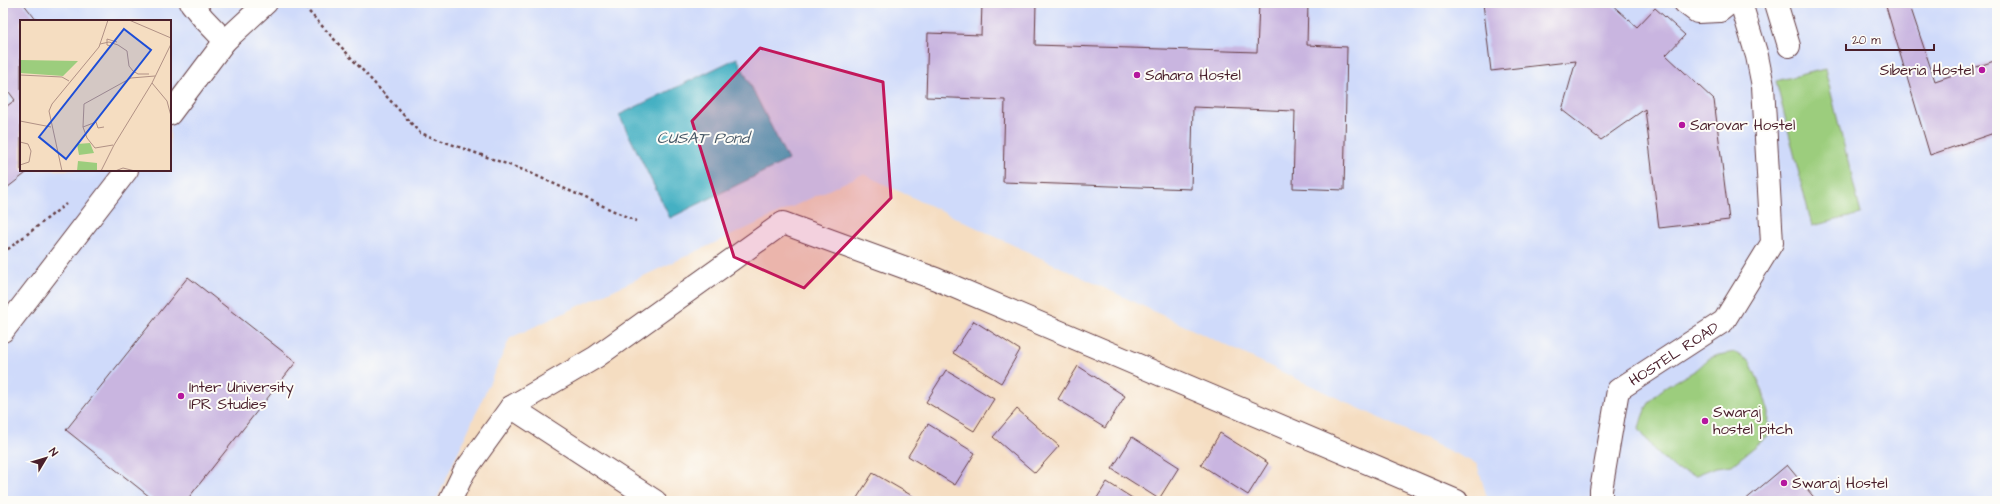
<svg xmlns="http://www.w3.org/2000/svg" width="2000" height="504" viewBox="0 0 2000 504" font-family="'Architects Daughter',sans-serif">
<rect width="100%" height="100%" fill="#fdfcf7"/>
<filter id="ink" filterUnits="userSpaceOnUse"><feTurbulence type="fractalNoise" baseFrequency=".025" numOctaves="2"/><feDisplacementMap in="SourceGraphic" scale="8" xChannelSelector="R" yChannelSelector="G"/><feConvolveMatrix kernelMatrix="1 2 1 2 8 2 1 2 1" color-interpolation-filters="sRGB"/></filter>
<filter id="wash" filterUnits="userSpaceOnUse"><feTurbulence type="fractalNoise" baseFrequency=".012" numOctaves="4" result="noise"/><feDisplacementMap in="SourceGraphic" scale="16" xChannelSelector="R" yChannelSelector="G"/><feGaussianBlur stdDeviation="0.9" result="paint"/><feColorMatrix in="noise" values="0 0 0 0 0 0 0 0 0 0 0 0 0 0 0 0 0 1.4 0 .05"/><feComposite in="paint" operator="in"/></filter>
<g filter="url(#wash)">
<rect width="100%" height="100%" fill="#f5ddc1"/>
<path fill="#cfdafa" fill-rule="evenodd" d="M3,3H1997V501H1488L1477,464L863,174L510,338L436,501H3ZM21,21H170V170H21Z"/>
<path fill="#9ccd7d" stroke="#737654" d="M1825,69L1861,214L1812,226L1776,81Z
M1734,352L1750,362L1762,389L1769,413L1768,436L1732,465L1716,467L1696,475L1675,469L1655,451L1639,429C1647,391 1666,388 1696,370C1702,366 1706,359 1713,357C1719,354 1727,354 1734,352Z"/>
<path fill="#45b0c3" stroke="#486877" d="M737,58L788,160L670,218L619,115Z"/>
<g id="blocks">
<path fill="#c9b5e0" d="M3,3H23L37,21H21V170H30L3,191V109L15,100L3,84Z
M982,3H1036L1035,45L1257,52L1259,3H1308L1307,45L1347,47L1344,190L1293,188L1295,111L1193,107L1191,189L1003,182L1005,100L926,97L928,33L981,35Z
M1483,3H1610L1637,27L1655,8L1685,35L1666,55L1714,100L1729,220L1659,228L1645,109L1601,140L1562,110L1576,61L1491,71Z
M1885,3H1909L1935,81L1997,60V132L1930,155Z
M188,277L296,362L186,501H155L66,430Z
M974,321L1020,350L1001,383L953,353Z
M1078,366L1125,396L1105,428L1058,399Z
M946,370L994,399L974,431L926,402Z
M1017,409L1059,446L1035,473L993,437Z
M928,424L975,453L955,485L908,456Z
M1220,433L1268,463L1248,495L1201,465Z
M1132,437L1179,467L1159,499L1112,469Z
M1787,465L1817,501H1744Z
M873,473L921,501H855Z
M1107,482L1137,501H1095Z"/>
</g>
</g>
<g filter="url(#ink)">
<use href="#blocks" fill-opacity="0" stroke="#643c42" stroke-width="1"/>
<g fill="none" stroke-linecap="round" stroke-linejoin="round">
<defs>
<g id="minor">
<path d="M191,3L203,18L225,41"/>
<path d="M1685,3L1697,12L1720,11L1730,3"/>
<path d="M1776,3L1789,46"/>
<path d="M170,114L225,41L266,3"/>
<path d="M3,331L127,170"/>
<path d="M511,407L655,501"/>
<path d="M450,501L464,472L511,407L596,357L783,223L936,279L1457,501"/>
<path id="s1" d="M1601,501V490L1618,390L1724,321L1772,243L1763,86L1757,56L1741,3"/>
</g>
</defs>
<use href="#minor" stroke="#643c42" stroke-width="24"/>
<path stroke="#643c42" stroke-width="2.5" stroke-dasharray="3 3" stroke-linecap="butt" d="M301,3L420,133L526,171L636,221
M3,253L66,204"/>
<use href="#minor" stroke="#fff" stroke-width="22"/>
</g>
</g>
<path fill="#c2185b" fill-opacity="0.2" stroke="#c2185b" stroke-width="3" stroke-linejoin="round" d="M760,48L883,82L891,198L804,288L734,257L692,121Z"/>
<g fill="#b5179e" stroke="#fdfcf7" stroke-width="1.5">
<circle cx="1982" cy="70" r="4"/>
<circle cx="1137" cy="75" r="4"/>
<circle cx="1682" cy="125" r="4"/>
<circle cx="181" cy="396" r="4"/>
<circle cx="1705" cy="421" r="4"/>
<circle cx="1784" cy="483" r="4"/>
</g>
<g text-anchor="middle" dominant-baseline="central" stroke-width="4" stroke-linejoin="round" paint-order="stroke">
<g font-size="15" fill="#4a1f2b" stroke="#fdfcf7" text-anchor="start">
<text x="1974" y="70" text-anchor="end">Siberia Hostel</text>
<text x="1145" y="75">Sahara Hostel</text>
<text x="1690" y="125">Sarovar Hostel</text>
<text x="189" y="387">Inter University<tspan x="189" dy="17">IPR Studies</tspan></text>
<text x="1713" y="412">Swaraj<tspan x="1713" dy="17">hostel pitch</tspan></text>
<text x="1792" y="483">Swaraj Hostel</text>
</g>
<g font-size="15" fill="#4a1f2b" stroke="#fdfcf7">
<text stroke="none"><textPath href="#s1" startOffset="179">HOSTEL ROAD</textPath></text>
</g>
<g font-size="16" font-style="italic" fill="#485968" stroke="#fdfcf7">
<text x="703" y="138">CUSAT Pond</text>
</g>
</g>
<g transform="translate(20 20)">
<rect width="151" height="151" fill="#f5ddc1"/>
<path d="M0,40L58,41L43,56L0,53ZM70,123L74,133L59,135L57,124ZM58,141L77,143V151H57Z" fill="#9ccd7d"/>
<path fill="none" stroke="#b19185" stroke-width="1" d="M109,0L151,18M92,23L91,26L87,25V19L97,22M80,24L89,22L98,25L107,31L109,46L113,51L118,54H129M0,55L42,57L49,61M132,63L147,81L151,96M0,101L31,107M63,107L76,102L78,108L84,107M0,122L8,124L11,131L9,142L0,145M93,125L75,128L67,118L63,107L64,84L111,58L135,56M42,151L29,91L32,84L79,27L88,0M81,151L94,125L132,63L151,24M95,151L103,148L115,151"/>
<path fill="#1d4ed8" fill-opacity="0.15" stroke="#1d4ed8" stroke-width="2" d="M104,9L131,30L46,139L19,117Z"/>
<rect width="151" height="151" fill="none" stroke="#4a1f2b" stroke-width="2"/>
</g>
<rect width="2000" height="504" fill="none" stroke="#fdfcf7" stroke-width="16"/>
<g transform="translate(46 458) rotate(52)" stroke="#fdfcf7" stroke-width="3" paint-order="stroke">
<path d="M0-3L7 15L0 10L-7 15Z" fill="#4a1f2b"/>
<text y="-6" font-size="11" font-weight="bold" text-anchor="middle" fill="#4a1f2b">N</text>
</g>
<path d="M1846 44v6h88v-6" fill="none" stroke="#4a1f2b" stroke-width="2"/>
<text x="1852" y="44" font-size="12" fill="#4a1f2b" stroke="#fdfcf7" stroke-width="3" paint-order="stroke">20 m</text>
</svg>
